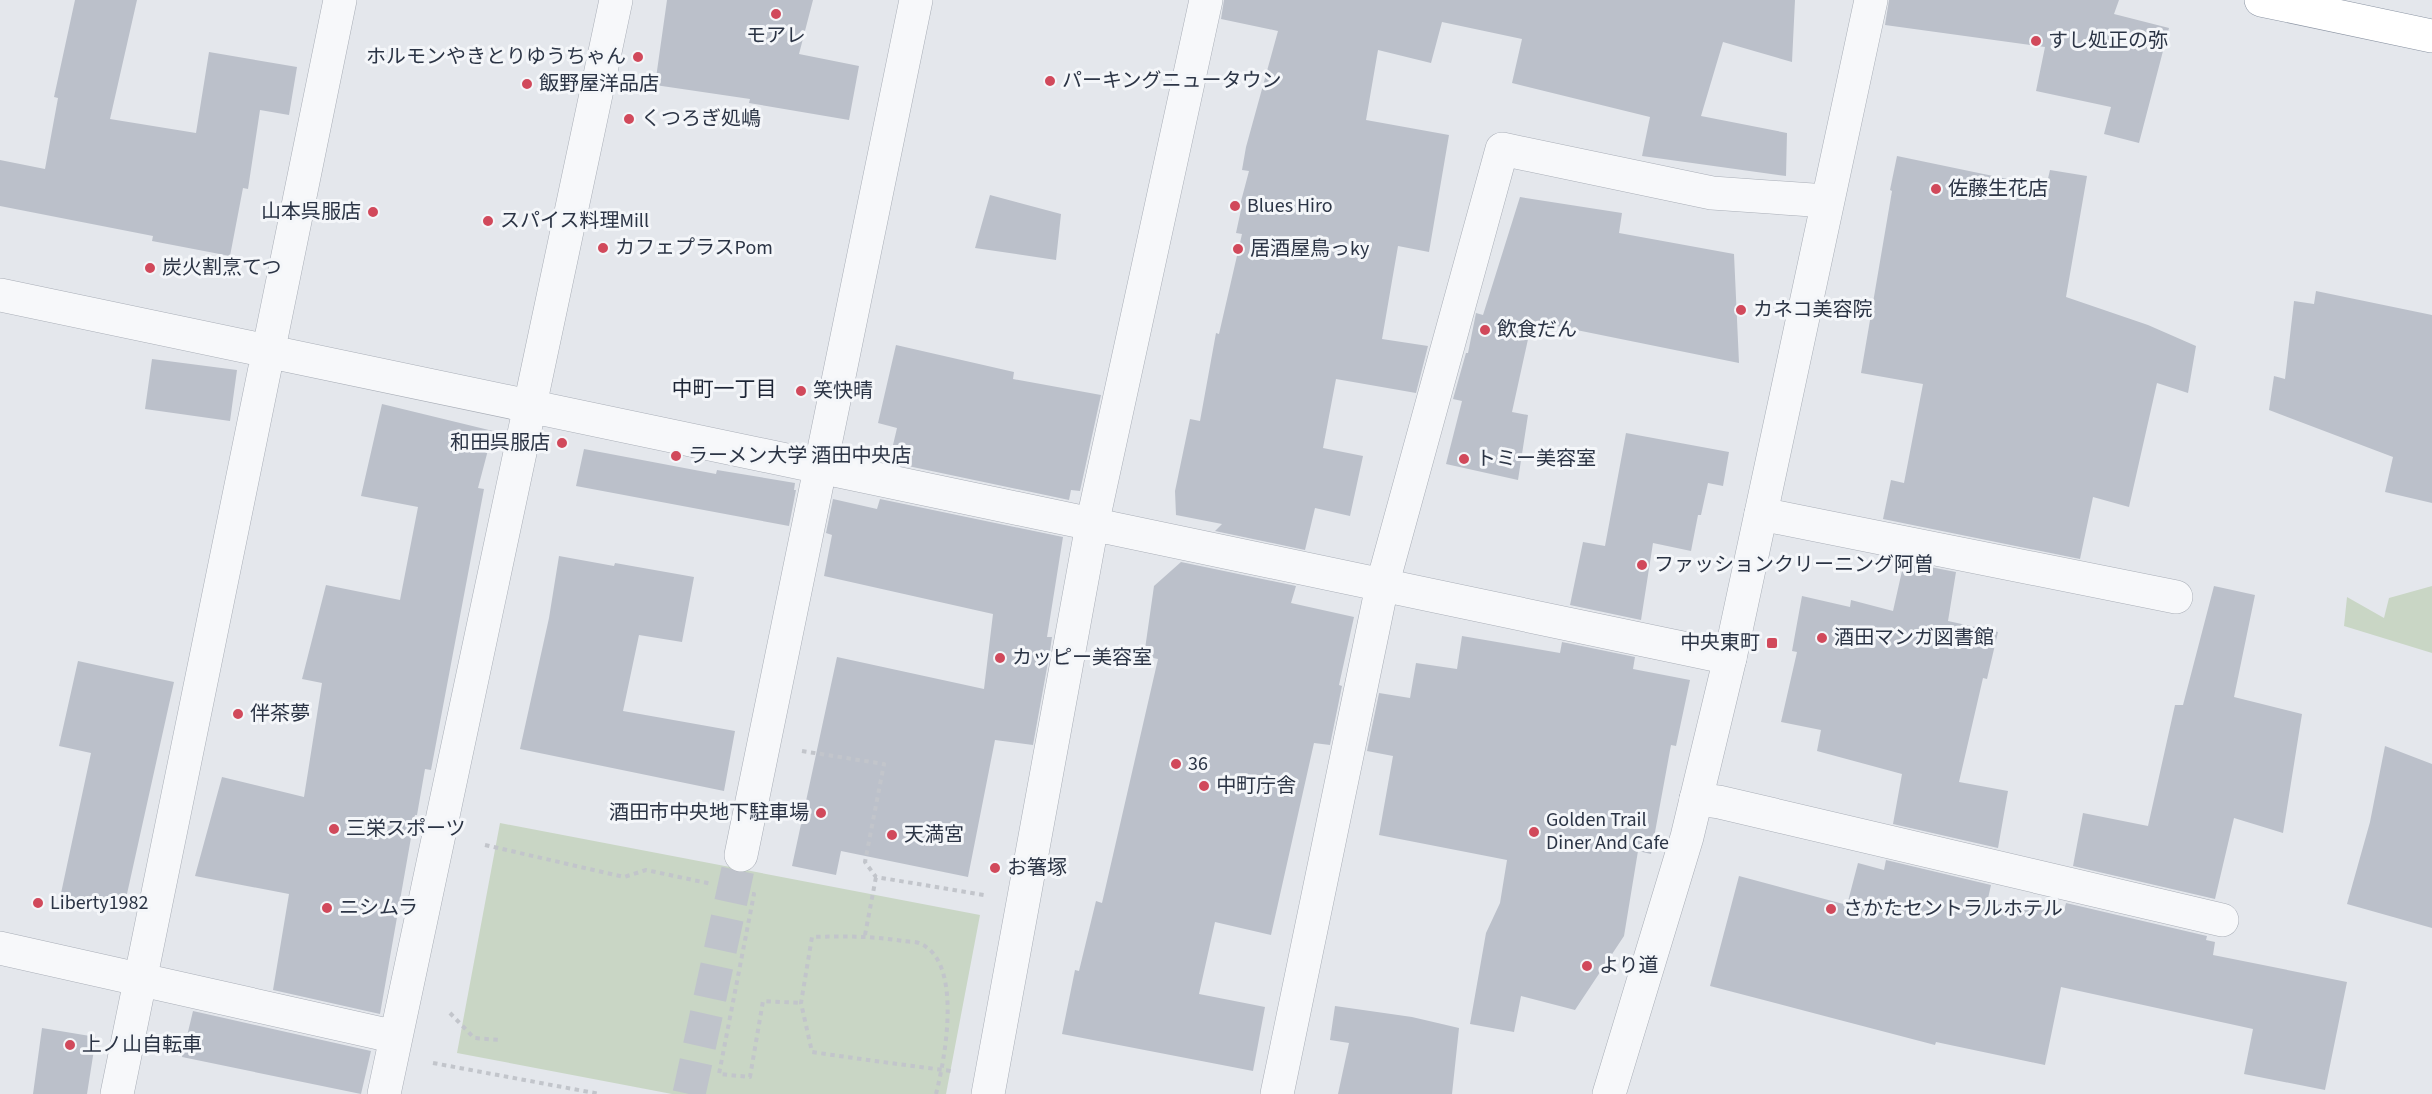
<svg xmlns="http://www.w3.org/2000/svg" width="2432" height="1094" viewBox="0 0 2432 1094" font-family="'Source Sans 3','Noto Sans JP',sans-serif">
<rect width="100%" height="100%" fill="#e4e7ec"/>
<path fill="#c9d6c5" d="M2432,586V653L2344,626L2347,597L2384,618L2389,598Z
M500,823L980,915L946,1094H672L457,1053Z"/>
<path fill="#bbc0ca" d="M75,0H137L110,119L196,133L209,52L297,67L289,115L260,110L248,189L243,188L230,256L152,241L153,236L0,206V160L45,169L58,98L54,97Z
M667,0H813L799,54L859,66L849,120L749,103L750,99L655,85Z
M1224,0H1795L1792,62L1723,42L1701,116L1787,133L1786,176L1642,156L1650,117L1512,83L1522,39L1442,22L1431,63L1378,50L1366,120L1449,135L1429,252L1398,246L1382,339L1428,346L1416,393L1336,379L1323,448L1363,456L1350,516L1315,508L1305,550L1215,531L1222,524L1176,515L1175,491L1190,419L1200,421L1216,333L1219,334L1242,234L1236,233L1242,205H1240L1249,171L1242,170L1246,147L1278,31L1221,19Z
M1889,0H2119L2114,14L2169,28L2139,143L2104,134L2111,107L2036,91L2045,47L1885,25Z
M1897,156L2046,187L2050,170L2087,176L2066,297L2148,325L2196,346L2188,393L2157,383L2129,507L2093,497L2080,559L1883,519L1891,480L1904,483L1923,384L1861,373L1892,191L1890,190Z
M990,195L1061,214L1056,260L975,248Z
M1520,197L1622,213L1619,233L1734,254L1739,363L1532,321L1512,412L1528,415L1518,480L1446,464L1462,401L1453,399L1466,353H1468L1476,313L1483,315Z
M2316,291L2432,315V503L2385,492L2393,457L2269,410L2274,376L2285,379L2294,301L2314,304Z
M896,345L1014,372L1013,379L1101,395L1080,491L1071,490L1069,500L889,462L897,428L878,423Z
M152,359L237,370L230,421L145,409Z
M382,404L493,431L478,488L484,489L431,770L425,769L417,815H415L380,1014L273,990L289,894L195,876L222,777L304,797L322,683L302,679L326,585L400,600L418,507L361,496Z
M1626,433L1729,452L1723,486L1708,483L1701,515H1698L1691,551L1653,543L1641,620L1570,605L1583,542L1605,546Z
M584,449L716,474L717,470L795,483L794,490H796L789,526L576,486Z
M833,499L877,509L880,499L1063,537L1047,637H1052L1050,651L1033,745L995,740L968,877L841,851L836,875L792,866L837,657L984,689L993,614L824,576L832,535L826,533Z
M559,556L614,566L615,563L694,577L682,642L639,635L623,711L735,731L724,791L520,749L549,618Z
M1181,562L1296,586L1291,603L1354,617L1339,685L1342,686L1330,745L1314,743L1271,935L1215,922L1199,994L1265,1007L1253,1071L1062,1034L1075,970L1079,971L1096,901L1102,903L1158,659L1144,656L1154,586Z
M1904,562L1956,572L1948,621L1998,632L1987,679L1983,678L1959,782L2008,791L1998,848L1893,824L1902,774L1817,751L1821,730L1781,722L1797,652L1792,651L1802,596L1850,607L1851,600L1893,611Z
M2214,586L2255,595L2234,697L2302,714L2283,833L2234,818L2215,899L2073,866L2083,813L2148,826L2175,705H2183Z
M1462,636L1560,653L1562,642L1635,657L1633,669L1690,680L1676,746L1671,745L1651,854L1638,851L1624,936L1575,1010L1521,996L1514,1032L1470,1024L1486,933L1500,903L1507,860L1379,835L1393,756L1367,751L1379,693L1410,698L1416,663L1457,669Z
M78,661L174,682L123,912L60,898L91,753L59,746Z
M2385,746L2432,764V928L2347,904L2370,822Z
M1886,860L1991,885L1987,903L2064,911L2066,903L2207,936L2206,940L2215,942L2213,955L2347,982L2325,1090L2244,1074L2253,1029L2061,987L2045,1065L1936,1042L1935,1045L1710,986L1739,876L1847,905L1858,863L1884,870Z
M1335,1006L1412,1017L1459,1028L1452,1094H1338L1349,1043L1330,1040Z
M193,1011L371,1051L361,1094L182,1057Z
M42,1028L96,1037L87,1094H33Z"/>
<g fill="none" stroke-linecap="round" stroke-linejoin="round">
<path stroke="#bfc3cb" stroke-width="33" stroke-dasharray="33 16" stroke-linecap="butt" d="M689,1094L741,855"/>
<defs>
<path id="minor" d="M0,295L1730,658
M1761,514L2176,597
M1696,799L1719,802L2222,920
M741,855L916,0
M0,948L396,1037
M117,1094L340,0
M384,1094L616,0
M988,1094L1092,525L1206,0
M1277,1094L1382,586L1502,149L1712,193L1827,201"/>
<path id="tertiary" d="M1609,1094L1687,837L1730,658L1871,0"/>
<path id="trunk" d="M2261,0L2432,36"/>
</defs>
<use href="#minor" stroke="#a9aeb7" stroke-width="34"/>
<use href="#tertiary" stroke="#a9aeb7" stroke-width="34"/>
<use href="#trunk" stroke="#8b94a3" stroke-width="34"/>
<path stroke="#c2c5cb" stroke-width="4" stroke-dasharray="4.5 4.5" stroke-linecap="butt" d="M802,751L884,764L865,862L876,877L984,895
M485,845L624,877L646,870L712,884
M752,894H754L719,1074L750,1077L763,1001L801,1003
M865,935L876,877
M450,1013L474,1038L500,1040
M433,1063L600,1094
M936,1094C945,1059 963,963 921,944C916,941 908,942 903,941C872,936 843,936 812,937L801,1003L812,1052C859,1059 905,1065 951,1071"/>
<use href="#minor" stroke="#f7f8fa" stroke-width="33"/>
<use href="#tertiary" stroke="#f7f8fa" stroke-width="33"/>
<use href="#trunk" stroke="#fff" stroke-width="33"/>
</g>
<g fill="#d1495b" stroke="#f4f6f9" stroke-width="2">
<circle cx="776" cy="14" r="6"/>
<circle cx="2036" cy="41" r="6"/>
<circle cx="638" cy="57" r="6"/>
<circle cx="1050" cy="81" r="6"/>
<circle cx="527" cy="84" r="6"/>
<circle cx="629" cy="119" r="6"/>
<circle cx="1936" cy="189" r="6"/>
<circle cx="1235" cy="206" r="6"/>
<circle cx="373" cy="212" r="6"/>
<circle cx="488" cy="221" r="6"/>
<circle cx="603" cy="248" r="6"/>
<circle cx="1238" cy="249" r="6"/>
<circle cx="150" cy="268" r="6"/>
<circle cx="1741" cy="310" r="6"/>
<circle cx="1485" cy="330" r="6"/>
<circle cx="801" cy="391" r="6"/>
<circle cx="562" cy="443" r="6"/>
<circle cx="676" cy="456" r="6"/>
<circle cx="1464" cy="459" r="6"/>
<circle cx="1642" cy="565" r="6"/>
<circle cx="1822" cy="638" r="6"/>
<rect x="1766" y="637" width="12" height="12" rx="3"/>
<circle cx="1000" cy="658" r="6"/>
<circle cx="238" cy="714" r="6"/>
<circle cx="1176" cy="764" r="6"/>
<circle cx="1204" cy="786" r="6"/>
<circle cx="821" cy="813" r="6"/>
<circle cx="334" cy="829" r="6"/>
<circle cx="1534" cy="832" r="6"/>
<circle cx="892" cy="835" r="6"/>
<circle cx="995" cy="868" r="6"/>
<circle cx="38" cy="903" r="6"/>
<circle cx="327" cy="908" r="6"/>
<circle cx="1831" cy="909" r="6"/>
<circle cx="1587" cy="966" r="6"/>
<circle cx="70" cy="1045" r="6"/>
</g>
<g text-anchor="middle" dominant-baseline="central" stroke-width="6" stroke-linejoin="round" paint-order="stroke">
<g font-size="20" fill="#2b3445" stroke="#f4f6f9" text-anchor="start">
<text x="776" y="36" text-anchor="middle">モアレ</text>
<text x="2048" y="41">すし処正の弥</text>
<text x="626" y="57" text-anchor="end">ホルモンやきとりゆうちゃん</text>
<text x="1062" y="81">パーキングニュータウン</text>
<text x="539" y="84">飯野屋洋品店</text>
<text x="641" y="119">くつろぎ処嶋</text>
<text x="1948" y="189">佐藤生花店</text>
<text x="1247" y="206">Blues Hiro</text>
<text x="361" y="212" text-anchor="end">山本呉服店</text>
<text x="500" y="221">スパイス料理Mill</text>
<text x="615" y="248">カフェプラスPom</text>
<text x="1250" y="249">居酒屋鳥っky</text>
<text x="162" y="268">炭火割烹てつ</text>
<text x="1753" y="310">カネコ美容院</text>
<text x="1497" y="330">飲食だん</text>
<text x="813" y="391">笑快晴</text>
<text x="550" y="443" text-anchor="end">和田呉服店</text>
<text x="688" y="456">ラーメン大学 酒田中央店</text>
<text x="1476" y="459">トミー美容室</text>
<text x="1654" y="565">ファッションクリーニング阿曽</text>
<text x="1834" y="638">酒田マンガ図書館</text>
<text x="1760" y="643" text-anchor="end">中央東町</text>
<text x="1012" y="658">カッピー美容室</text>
<text x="250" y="714">伴茶夢</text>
<text x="1188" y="764">36</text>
<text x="1216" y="786">中町庁舎</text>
<text x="809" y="813" text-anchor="end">酒田市中央地下駐車場</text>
<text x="1546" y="820">Golden Trail<tspan x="1546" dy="23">Diner And Cafe</tspan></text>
<text x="346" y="829">三栄スポーツ</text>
<text x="904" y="835">天満宮</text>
<text x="1007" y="868">お箸塚</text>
<text x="50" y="903">Liberty1982</text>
<text x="339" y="908">ニシムラ</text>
<text x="1843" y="909">さかたセントラルホテル</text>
<text x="1599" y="966">より道</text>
<text x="82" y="1045">上ノ山自転車</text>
</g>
<g font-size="21" fill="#1d2536" stroke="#f4f6f9">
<text x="724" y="389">中町一丁目</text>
</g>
</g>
</svg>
